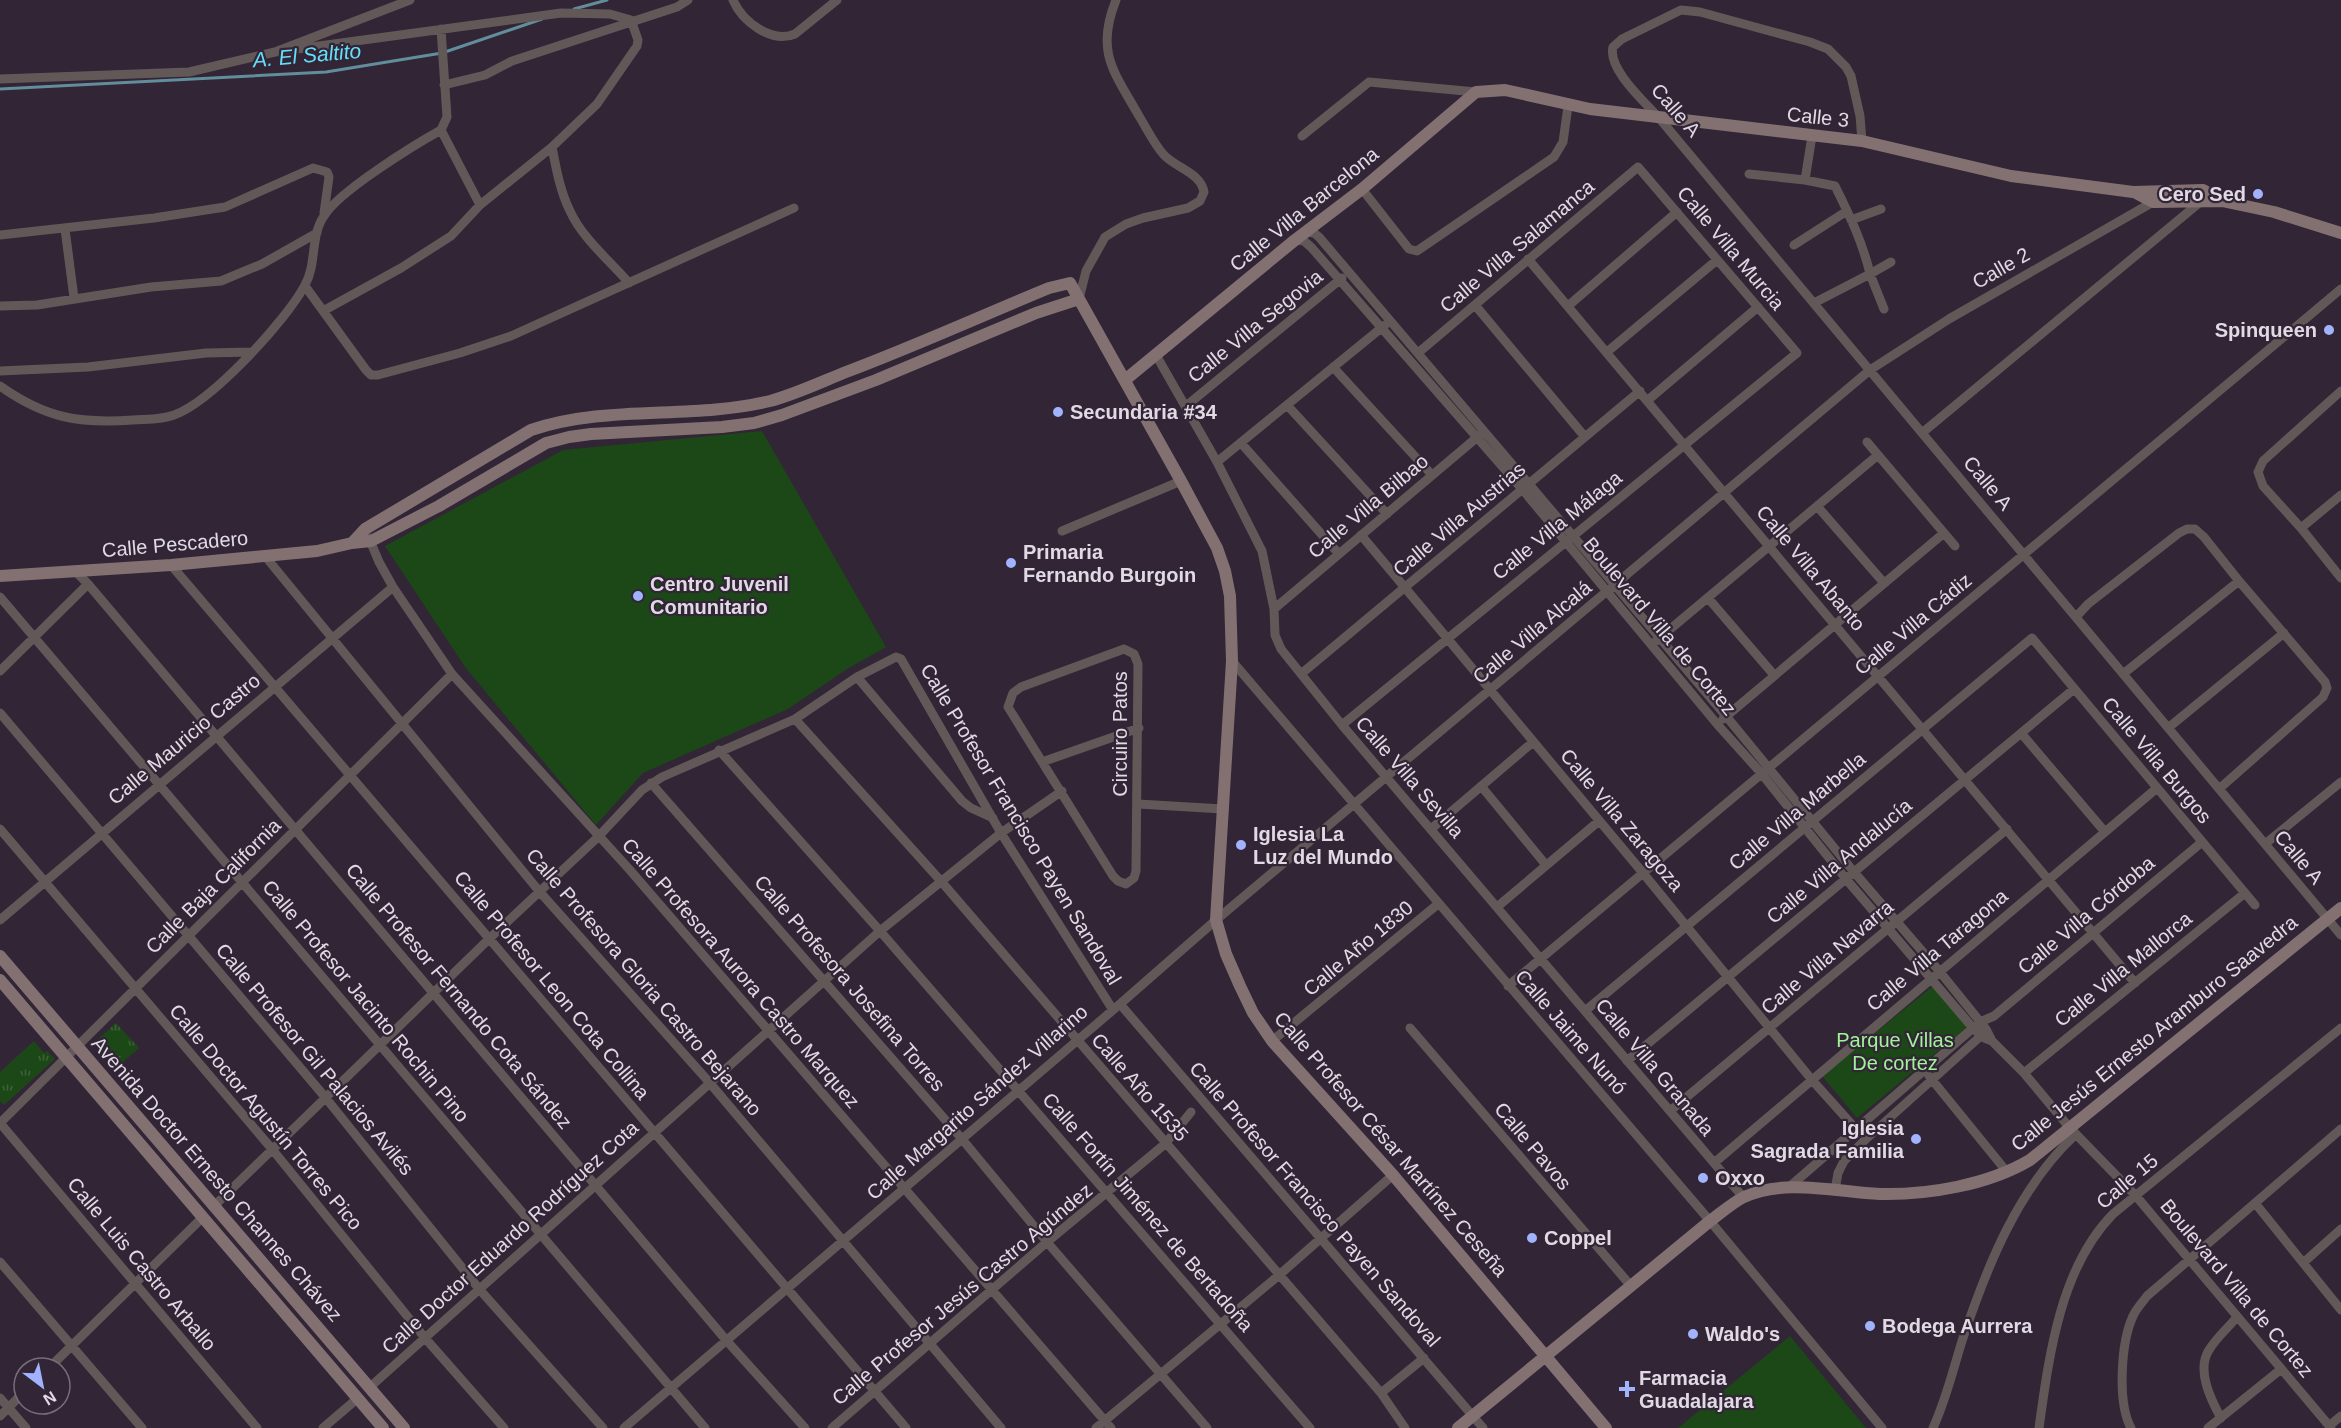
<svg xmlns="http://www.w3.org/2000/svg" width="2341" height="1428" viewBox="0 0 2341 1428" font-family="Helvetica,sans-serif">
<defs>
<pattern id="grass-tufts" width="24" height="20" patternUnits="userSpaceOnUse" patternTransform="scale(1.5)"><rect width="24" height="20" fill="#1c4818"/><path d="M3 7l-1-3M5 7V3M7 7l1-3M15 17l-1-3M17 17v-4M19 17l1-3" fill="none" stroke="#3d6239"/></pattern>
</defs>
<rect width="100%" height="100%" fill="#312536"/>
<path fill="url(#grass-tufts)" d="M116,1023L139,1048L117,1067L95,1042Z
M34,1041L44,1053L47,1051L55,1059L4,1105L0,1101V1072Z"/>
<path fill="#1c4818" d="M762,431L886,647L847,669L788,709L643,773L596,825L465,667L385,546L563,450Z
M1933,986L1967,1027L1857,1118L1822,1076Z
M1790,1336L1866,1428H1678Z"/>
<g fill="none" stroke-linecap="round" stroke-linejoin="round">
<path stroke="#628d9a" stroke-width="3" d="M574,9L607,0
M0,89L326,72L442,53L542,19"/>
<path stroke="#635858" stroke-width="9" d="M733,0C742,21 771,44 795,34L837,0
M275,52L561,13L610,14L631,20L638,40L637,46L597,104L552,147L480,205L451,236L401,268L323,311
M0,79L189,72L275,52L410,0
M444,85L485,75L512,61L677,7L688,0
M441,130L480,205
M1302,136L1369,82L1476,92
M1862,141L1860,116L1851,76L1846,67L1828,49L1810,42L1700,12L1681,10L1622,39L1613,47C1607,69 1646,103 1660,119L2341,935
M552,147C556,168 560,191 570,211C582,238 610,261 629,283
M1749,174L1805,180L1835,186C1849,214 1863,243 1870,274L1814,303
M1805,180L1812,136
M1362,189L1409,249L1417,251L1554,157L1563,142L1568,106
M1851,220L1881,209
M65,229L74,298
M1305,232L1314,233L1319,237L1726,716L1854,872L1940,972L1986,1029L1992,1041L2024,1073L2069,1127L2136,1196L2331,1428
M0,235L154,218L225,207L313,168L327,172L329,177L324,213
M1295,240L1304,241L1311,247L1522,489L1717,724L1761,773L1846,879L1973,1028L1982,1037L1992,1041
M1794,245L1847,211
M1528,259L2135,983
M305,286L366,370L371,375H378L460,353L511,336L794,208
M1079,299L1086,271L1105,237L1126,224L1143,218L1188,208L1200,201L1204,192C1201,173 1176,168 1164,155C1154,144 1147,129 1139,116C1114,72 1095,52 1116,0
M1475,305L1585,437
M0,306L37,305L151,287L221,281L262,264L317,233
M1568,306L1677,212
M1884,309L1870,274L1891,262
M1607,352L1717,260
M1156,355L1217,462L1262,551L1274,609L1275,635L1281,649L1342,725L1743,1197
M1333,367L1432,475
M0,371L88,367L206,353L252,352
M0,386C45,418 79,424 133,420C146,419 161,420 174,415C211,402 286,321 305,285C317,264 310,236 324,216C338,192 414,145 441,130L447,117L441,29
M2341,391L2263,461L2258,472L2263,486L2301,528L2341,578
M1648,400L1758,307
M1287,405L1387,514
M1186,406L1342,278
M1922,433L2199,203
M1867,442L1955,546
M1241,443L1339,554
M1217,462L1385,325
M1817,506L1884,583
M2301,528L2341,495
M1062,531L1181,481
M1361,535L1643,873L1812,1080L1855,1128
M369,538L379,562L393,587L452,674L629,869L1111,1428
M265,556L539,891L709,1082L1001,1428
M171,565L906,1428
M88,584L726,1340L805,1428
M0,597L705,1428
M1708,598L1774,675
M1274,609L1481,434
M2076,617L2088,604L2179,533L2187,529H2195L2204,537L2239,581L2325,682L2327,688L2323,697L2219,789
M1656,641L1878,455
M1124,649L1134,654L1138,664L1136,871L1134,878L1126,884L1118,881L1113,876L1008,707L1013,693L1021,687Z
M1232,661L1710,1221L1882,1428
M0,671L88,584L75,571
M1301,674L1640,391
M2123,674L2239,581
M857,677L962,801L971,808L993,818
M0,713L325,1097L480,1290L603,1428
M795,719L940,880L1381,1393L1405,1428
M1723,719L1944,533
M1342,725L1797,353L1638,167L1418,353
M2168,728L2284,633
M2021,733L2105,832
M719,750L880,931L1310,1428
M1042,762L1139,728
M651,783L962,1139L1047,1242L1207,1428
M1481,786L1546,865
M1138,804L1223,809
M0,829L272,1149L425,1338L504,1428
M1431,829L1533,742
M2265,844L2341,782
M1497,907L1599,821
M0,920L393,587
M1508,986L2341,289
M1120,1004L1483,1428
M1585,1011L2032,638L2255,905
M1410,1028L1631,1286
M1272,1041L1438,904
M1627,1061L2074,689
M2024,1073L2245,893
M1929,1076L2007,1172
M1670,1111L2007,829
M0,1123L452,674
M0,1123L257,1428
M1714,1163L2157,788
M1788,1188L1980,1022L1994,1016L2202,842
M1835,1190L1838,1173L1844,1161L1866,1139L1983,1034
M2255,1203L2341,1310
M213,1207L490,938L598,837L642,790L662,777L795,719L857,677L896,657L901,659L1001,833L1113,1010
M0,1262L142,1428
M2303,1263L2341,1229
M49,1368L203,1217
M370,1387L880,931L1001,833L1062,791
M1381,1393L1424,1358
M0,1398L26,1428
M0,1416L24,1392
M2221,1418C2211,1400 2196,1370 2209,1350C2216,1338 2228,1328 2237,1317
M2329,1426L2341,1416
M323,1428L358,1398
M624,1428L1120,1004L1216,920L1870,370L1949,319L2153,202
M832,1428L1047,1242L1165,1144L1191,1112
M1096,1428L1278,1276L1393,1175
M1933,1428C1946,1400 1953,1370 1962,1341C1987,1266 2018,1188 2076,1134
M2039,1428C2049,1356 2060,1268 2113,1214L2341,1028
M2131,1428C2117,1402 2121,1342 2133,1316C2136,1309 2142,1303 2147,1296L2341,1129
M2208,1428L2280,1370"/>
<path stroke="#837172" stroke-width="12" d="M2134,192L2153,202L2222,201
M1125,380L1295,240L1362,189L1476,92L1505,90L1590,109L1862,141L2011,176L2133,192L2203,190L2222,201L2274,212L2341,233
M352,543L365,529L531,430C608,404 691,420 770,401C796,394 821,382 846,372C915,346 981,316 1049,288L1070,283L1181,481L1217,548L1225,571L1230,596L1232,661L1216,920L1226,954L1240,986L1253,1013L1272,1041L1393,1175L1606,1428
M0,576L171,565L317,551L352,543L371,541L439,506L546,443L569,437L591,434L722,427L754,423L782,415L876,380L1036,313L1079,299
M0,956L404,1428
M0,980L383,1428
M1458,1428L1710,1221C1721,1213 1732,1203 1744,1197C1786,1178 1836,1192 1880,1194C1928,1195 1988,1185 2030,1160L2341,908"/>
</g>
<g fill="#a1b3fd" stroke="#312536" stroke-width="2">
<circle cx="2258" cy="194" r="6"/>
<circle cx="2329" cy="330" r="6"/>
<circle cx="1058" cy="412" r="6"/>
<circle cx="1011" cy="563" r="6"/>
<circle cx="638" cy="596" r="6"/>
<circle cx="1241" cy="845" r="6"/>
<circle cx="1916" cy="1139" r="6"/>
<circle cx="1703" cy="1178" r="6"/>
<circle cx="1532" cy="1238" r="6"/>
<circle cx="1870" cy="1326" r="6"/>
<circle cx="1693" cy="1334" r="6"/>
<path d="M1624 1380h6v6h6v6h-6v6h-6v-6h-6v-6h6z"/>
</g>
<g text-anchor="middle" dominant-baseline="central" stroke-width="4.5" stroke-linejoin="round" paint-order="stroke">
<g font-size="20" fill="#e1dae5" stroke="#312536">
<text transform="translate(1676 110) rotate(49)">Calle A</text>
<text transform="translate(1818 117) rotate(6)">Calle 3</text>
<text transform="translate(1304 209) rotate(-39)">Calle Villa Barcelona</text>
<text transform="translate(1517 246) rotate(-40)">Calle Villa Salamanca</text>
<text transform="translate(1731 248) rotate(50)">Calle Villa Murcia</text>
<text transform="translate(2001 268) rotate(-30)">Calle 2</text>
<text transform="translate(1255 326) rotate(-39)">Calle Villa Segovia</text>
<text transform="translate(1988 483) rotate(50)">Calle A</text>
<text transform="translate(1368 506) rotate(-40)">Calle Villa Bilbao</text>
<text transform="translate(1459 519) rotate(-40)">Calle Villa Austrias</text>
<text transform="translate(1557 525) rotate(-39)">Calle Villa Málaga</text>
<text transform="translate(175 544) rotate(-5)">Calle Pescadero</text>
<text transform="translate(1811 568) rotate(50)">Calle Villa Abanto</text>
<text transform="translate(1913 624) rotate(-40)">Calle Villa Cádiz</text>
<text transform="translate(1660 626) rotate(50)">Boulevard Villa de Cortez</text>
<text transform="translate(1532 632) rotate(-40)">Calle Villa Alcalá</text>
<text transform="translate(1120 734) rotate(-90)">Circuiro Patos</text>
<text transform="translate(184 739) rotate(-40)">Calle Mauricio Castro</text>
<text transform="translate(2157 760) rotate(50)">Calle Villa Burgos</text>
<text transform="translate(1410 777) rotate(49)">Calle Villa Sevilla</text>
<text transform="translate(1797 811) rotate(-40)">Calle Villa Marbella</text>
<text transform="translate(1622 820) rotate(50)">Calle Villa Zaragoza</text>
<text transform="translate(1021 824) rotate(59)">Calle Profesor Francisco Payen Sandoval</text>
<text transform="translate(2299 857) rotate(50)">Calle A</text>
<text transform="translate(1839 861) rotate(-40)">Calle Villa Andalucía</text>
<text transform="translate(213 886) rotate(-45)">Calle Baja California</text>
<text transform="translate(2086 915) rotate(-40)">Calle Villa Córdoba</text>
<text transform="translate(1358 948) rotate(-40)">Calle Año 1830</text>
<text transform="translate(1937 950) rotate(-40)">Calle Villa Taragona</text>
<text transform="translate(1827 957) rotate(-40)">Calle Villa Navarra</text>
<text transform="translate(2123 969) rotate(-39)">Calle Villa Mallorca</text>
<text transform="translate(741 973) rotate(49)">Calle Profesora Aurora Castro Marquez</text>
<text transform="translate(644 982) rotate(49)">Calle Profesora Gloria Castro Bejarano</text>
<text transform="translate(850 983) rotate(49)">Calle Profesora Josefina Torres</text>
<text transform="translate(552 985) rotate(50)">Calle Profesor Leon Cota Collina</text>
<text transform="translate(459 996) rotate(50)">Calle Profesor Fernando Cota Sández</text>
<text transform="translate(366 1001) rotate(50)">Calle Profesor Jacinto Rochin Pino</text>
<text transform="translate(1571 1032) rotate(49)">Calle Jaime Nunó</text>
<text transform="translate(2154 1033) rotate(-39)">Calle Jesús Ernesto Aramburo Saavedra</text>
<text transform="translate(315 1059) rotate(50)">Calle Profesor Gil Palacios Avilés</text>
<text transform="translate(1655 1067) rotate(50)">Calle Villa Granada</text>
<text transform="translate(1140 1087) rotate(49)">Calle Año 1535</text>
<text transform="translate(977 1102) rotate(-41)">Calle Margarito Sández Villarino</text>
<text transform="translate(266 1117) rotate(50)">Calle Doctor Agustín Torres Pico</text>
<text transform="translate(1391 1144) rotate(49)">Calle Profesor César Martínez Ceseña</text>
<text transform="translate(1533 1146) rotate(50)">Calle Pavos</text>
<text transform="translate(217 1179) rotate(49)">Avenida Doctor Ernesto Channes Chávez</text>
<text transform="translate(2127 1181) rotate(-40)">Calle 15</text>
<text transform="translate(1315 1204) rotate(49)">Calle Profesor Francisco Payen Sandoval</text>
<text transform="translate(1148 1212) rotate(49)">Calle Fortín Jiménez de Bertadoña</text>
<text transform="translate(510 1237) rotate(-42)">Calle Doctor Eduardo Rodríguez Cota</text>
<text transform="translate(142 1264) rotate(50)">Calle Luis Castro Arballo</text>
<text transform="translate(2237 1288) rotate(50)">Boulevard Villa de Cortez</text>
<text transform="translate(962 1294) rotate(-40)">Calle Profesor Jesús Castro Agúndez</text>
</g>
<g font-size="20" font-weight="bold" fill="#e1dae5" stroke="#312536" text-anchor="start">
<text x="2246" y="194" text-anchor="end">Cero Sed</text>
<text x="2317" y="330" text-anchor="end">Spinqueen</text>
<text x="1070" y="412">Secundaria #34</text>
<text x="1023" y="552">Primaria<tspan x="1023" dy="23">Fernando Burgoin</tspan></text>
<text x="650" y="584">Centro Juvenil<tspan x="650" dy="23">Comunitario</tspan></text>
<text x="1253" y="834">Iglesia La<tspan x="1253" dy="23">Luz del Mundo</tspan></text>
<text x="1904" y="1128" text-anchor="end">Iglesia<tspan x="1904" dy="23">Sagrada Familia</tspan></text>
<text x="1715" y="1178">Oxxo</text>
<text x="1544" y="1238">Coppel</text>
<text x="1882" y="1326">Bodega Aurrera</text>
<text x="1705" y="1334">Waldo's</text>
<text x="1639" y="1378">Farmacia<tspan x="1639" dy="23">Guadalajara</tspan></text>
</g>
<g font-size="20" fill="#a2f299" stroke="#312536">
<text x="1895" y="1040">Parque Villas<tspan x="1895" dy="23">De cortez</tspan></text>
</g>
<g font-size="21" font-style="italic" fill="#65dff9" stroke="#312536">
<text transform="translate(307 55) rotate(-5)">A. El Saltito</text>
</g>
</g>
<g transform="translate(42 1386) rotate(148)"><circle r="28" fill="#312536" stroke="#776d7c" stroke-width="1.5"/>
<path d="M0-4.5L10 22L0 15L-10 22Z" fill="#a1b3fd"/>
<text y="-9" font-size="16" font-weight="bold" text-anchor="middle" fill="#e1dae5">N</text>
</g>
</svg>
